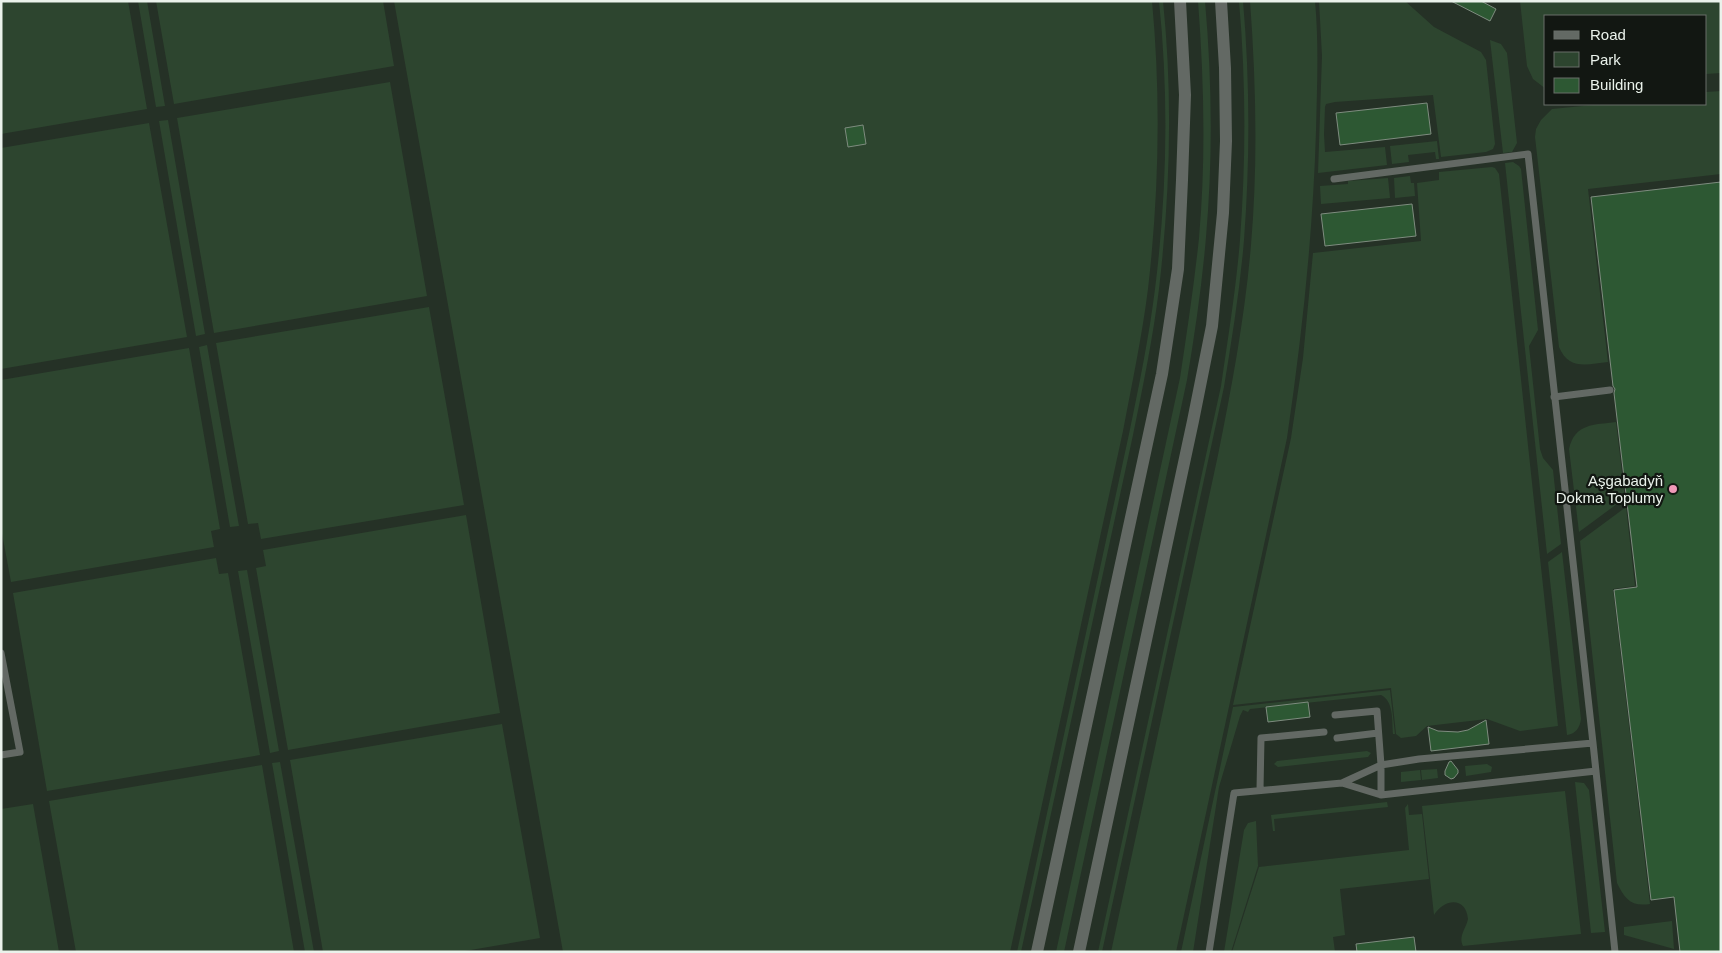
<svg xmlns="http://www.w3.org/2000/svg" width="1722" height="953" viewBox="0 0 1722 953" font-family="Arial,sans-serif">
<rect width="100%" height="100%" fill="#253126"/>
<path fill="#2d452f" d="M1,1H128L147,109L1,134Z
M138,1H147L165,106L156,107Z
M156,1H383L394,66L174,104Z
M394,1H1152C1161,97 1159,193 1148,289C1142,336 1132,384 1123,431L1010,952H563Z
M1159,1H1163C1173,97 1170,194 1159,289C1153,338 1143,386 1133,435L1021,952H1017L1129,434C1139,386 1149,337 1155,289C1167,193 1169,97 1159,1Z
M1198,1H1205C1212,80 1213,158 1206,237C1202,285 1195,332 1187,380L1064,952H1056L1180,378C1187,332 1194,285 1199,238C1206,159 1204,80 1198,1Z
M1239,1H1243C1250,81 1250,161 1244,240C1240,289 1232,338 1224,387L1102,952H1098L1221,386C1228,338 1236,289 1240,240C1246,160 1246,81 1239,1Z
M1250,1H1315C1319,44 1317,87 1316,131C1313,234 1302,336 1287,438L1176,952H1111L1218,455C1232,386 1245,316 1251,245C1258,164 1256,82 1250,1Z
M1319,1H1405L1434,27L1481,52L1486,60L1495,144L1493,149L1486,152L1441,157L1433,95L1335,102L1326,104L1325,107L1324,134L1325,152L1385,147L1387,165L1318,173L1322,56Z
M1520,1H1721V73L1706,74V16H1546V89L1533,79L1527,66Z
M1490,40L1501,44L1507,53L1517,143L1512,152L1503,153Z
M390,82L427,296L214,333L177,118Z
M1721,91V174L1588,189L1608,362C1588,364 1569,371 1559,347L1535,137L1536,129L1541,120L1552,109L1603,104H1706V92Z
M168,120L205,334L196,336L159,121Z
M149,123L187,337L1,369V148Z
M1437,141L1439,159H1436L1435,152L1408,155L1409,162L1392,164L1390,146Z
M1513,162L1519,166L1521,169L1538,330L1529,346L1540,449L1543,458L1553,470L1561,544L1547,554L1505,163Z
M1492,167L1495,168L1499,174L1558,726L1520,731L1487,719L1427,726L1416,736L1401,738L1396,734L1391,688L1233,705L1291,438L1303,358L1313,253L1421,241L1417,183L1439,180V172Z
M1410,176L1411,183H1414L1415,196L1395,198L1394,178Z
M1388,178L1390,198L1321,204L1320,186L1348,184V181Z
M429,307L464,505L261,539L258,523L248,524L216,343Z
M207,345L239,526L230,527L199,347Z
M189,348L220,529L211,531L214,547L11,582L1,528V380Z
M1616,422L1625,498L1579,532L1569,449C1575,423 1594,425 1616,422Z
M1626,507L1635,586L1613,589L1650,904C1631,907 1625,899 1617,883L1580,541Z
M466,515L500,713L288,750L256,568L266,566L263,550Z
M1562,552L1581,719C1580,727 1576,734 1567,735L1548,562Z
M216,558L219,574L228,573L260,755L47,791L13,593Z
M247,570L279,751L270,753L238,571Z
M1390,690L1395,734H1393C1392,722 1394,701 1381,695L1250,709L1248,712L1243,710L1240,716L1219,787L1193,952H1181L1233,707Z
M502,724L540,938L459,952H323L290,760Z
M1367,751L1371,753L1368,757L1278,767L1274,764L1277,761Z
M280,762L314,952H305L272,763Z
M1487,764L1492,767L1491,772L1466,776L1465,766Z
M262,765L294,952H76L49,801Z
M1437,769L1438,778L1422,780L1421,770Z
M1420,770L1421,780L1401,782V772Z
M1575,782L1584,783L1589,790L1605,932L1591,933Z
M1565,791L1581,934L1463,946C1458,936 1466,929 1468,919C1466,897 1445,898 1434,915L1422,806Z
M1387,802L1388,807L1274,819L1275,831H1273L1271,815Z
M33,804L59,952H1V809Z
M1408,804L1409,815L1422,814L1429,879L1340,889L1345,935L1333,937L1335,952H1232L1259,867L1409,850L1405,808Z
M1256,821L1258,866L1231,952H1224L1244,830L1248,823Z
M1672,921L1674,949L1624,935V927Z"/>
<path fill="#2d5833" stroke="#7e8c7f" d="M1451,1H1481L1496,9L1490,21Z
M1427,103L1431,134L1340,145L1336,113Z
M863,125L866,144L848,147L845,128Z
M1721,182V952H1680L1674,897L1651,900L1614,590L1637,587L1614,393L1615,389L1613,386L1591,197Z
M1412,204L1416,236L1325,246L1321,214Z
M1308,702L1310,717L1268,722L1266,707Z
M1486,720L1489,744L1431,751L1428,727L1438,731L1458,732L1468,730Z
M1451,761L1458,770V773L1454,778L1451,779L1445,775V771L1449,762Z
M1414,937L1416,952H1357L1356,944Z"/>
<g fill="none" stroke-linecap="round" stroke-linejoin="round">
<path stroke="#636964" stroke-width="7" d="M1334,179L1528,154L1593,743L1615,952
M1554,397L1610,390
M1,653L20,752L1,755
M1335,715L1377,711L1381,765V795
M1337,738L1378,733
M1342,783L1381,795L1596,771
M1260,790L1261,738L1324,732
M1209,952L1234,793L1342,783L1381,765L1419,759L1593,743"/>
<path stroke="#636964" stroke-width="12" d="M1037,952L1162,374L1178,269L1182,180L1185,95L1180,1
M1079,952L1193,421L1212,326L1223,213L1226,141L1225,68L1221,1"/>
</g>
<circle fill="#ef9ab8" stroke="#121712" stroke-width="2" cx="1673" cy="489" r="5"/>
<g text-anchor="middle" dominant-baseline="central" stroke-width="4.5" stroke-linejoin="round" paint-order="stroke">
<g font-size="15" fill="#eaf2eb" stroke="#121712" text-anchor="end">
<text x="1663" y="480">Aşgabadyň<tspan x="1663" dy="17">Dokma Toplumy</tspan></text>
</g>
</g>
<rect width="1722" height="953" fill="none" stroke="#eaf2eb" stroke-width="5"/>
<rect x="1544" y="15" width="162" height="90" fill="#121712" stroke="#686f69"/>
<rect x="1554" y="31" width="25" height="8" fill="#636964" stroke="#686f69"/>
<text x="1590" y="40" font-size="15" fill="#eaf2eb">Road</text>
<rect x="1554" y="52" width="25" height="15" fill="#2d452f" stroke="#686f69"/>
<text x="1590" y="65" font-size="15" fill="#eaf2eb">Park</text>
<rect x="1554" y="78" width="25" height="15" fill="#2d5833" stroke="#686f69"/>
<text x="1590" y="90" font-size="15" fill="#eaf2eb">Building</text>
</svg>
